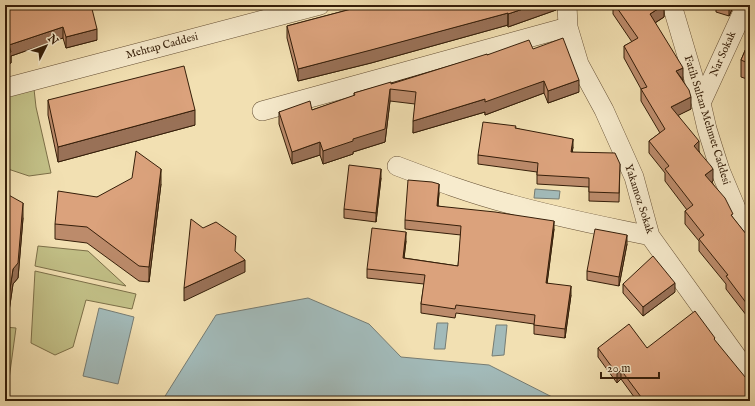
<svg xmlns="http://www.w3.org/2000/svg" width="755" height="406" viewBox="0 0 755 406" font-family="'IM FELL English',serif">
<rect width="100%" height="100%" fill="#f2e0b2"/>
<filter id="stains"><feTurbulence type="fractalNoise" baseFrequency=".005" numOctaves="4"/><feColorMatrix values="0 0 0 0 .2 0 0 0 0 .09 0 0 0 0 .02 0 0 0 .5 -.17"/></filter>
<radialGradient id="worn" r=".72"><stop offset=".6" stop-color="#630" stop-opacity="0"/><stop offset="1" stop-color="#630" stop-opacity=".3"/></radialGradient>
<path fill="#c2c087" stroke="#7c6f48" d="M34,89L36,107L51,173L29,176L5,168V96Z
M38,246L88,251L126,286L35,266Z
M35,271L136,294L132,309L86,300L73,347L55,355L31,343Z
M5,327L16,328L7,394L5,393Z"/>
<path fill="#a2bab9" stroke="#767c73" d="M535,189L560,191L559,199L534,198Z
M308,298L369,324L401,357L489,365L560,401H162L216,315Z
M99,308L134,317L118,384L83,376Z
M437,323H448L445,349H434Z
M496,325H507L504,355L492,356Z"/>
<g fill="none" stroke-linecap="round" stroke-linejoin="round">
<defs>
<path id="minor" d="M567,5L568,27L579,64L604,110L634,177L650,236L750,375
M672,5L701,103L707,129L720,170L738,213L750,231
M5,88L320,5
M701,103L746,5
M262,111L568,27
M397,166C434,180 471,194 510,204C556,217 603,226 650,236"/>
</defs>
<use href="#minor" stroke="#644e33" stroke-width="20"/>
<use href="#minor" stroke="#f7ebcd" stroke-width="19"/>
</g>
<path fill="#bc8b6b" stroke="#351e09" d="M5,5L97,40L66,48L63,38L11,56V63L5,65Z
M359,5L556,10L508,27V25L371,63L298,81L287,38V26L359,7Z
M613,5H664V17L655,23L683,80L691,109L678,115L699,151L713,181L712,182L733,218L750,239V320L726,289V284L699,251V241L685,224V211L687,210L665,181V173L649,153V141L660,133L641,101V89L624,58V46L632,42L613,14Z
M716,5H734L729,16L716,12Z
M750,39V80L741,77V60Z
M533,49L579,92L548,103L544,93L485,115V112L413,133L415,104L390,101L385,142L353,152V154L323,164L320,155L292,164L279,124V112L312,110L354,96V93L391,83L487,55Z
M48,100L195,125L58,162L48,115Z
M516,128L573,147L572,152L620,164L619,202L589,201V187L537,184V172L478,164V155Z
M381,178L376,222L344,218V209Z
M161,184L149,282L139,281L87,243L55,239V224L97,197Z
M5,193L23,218L18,278L13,284L8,318L5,317Z
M439,193L438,206L554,229L547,283L571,295L565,338L534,334V324L456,313L455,318L421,313V304L424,284L367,278V269L406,241L404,258L458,266L461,235L405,229V220Z
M627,244L619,286L587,280V271Z
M623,284L675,292L643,316L623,293Z
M715,341L750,401H637L621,379L617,383L598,357V348H647Z"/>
<path fill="#997157" stroke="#351e09" d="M535,5H557L556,10L508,27V14Z
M664,5V17L650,26V14Z
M729,5H734L729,16Z
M508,13V25L371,63L298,81V69Z
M63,27V38L11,56V63L5,65V54L9,45Z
M97,29V40L66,48V37Z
M683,68V80L676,71Z
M579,80V92L548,103V91Z
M544,81V93L485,115V112L413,133V121Z
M390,89V101L385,142L353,152V154L323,164V151L353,139Z
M691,97V109L671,119V107Z
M195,110V125L58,162V147Z
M573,139V147L571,161V152Z
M699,141V154L694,146Z
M320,142V155L292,164V152Z
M161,169V184L149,282V267Z
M381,169V178L376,222V213Z
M713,169V181L705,187V175Z
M439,184V193L437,215V206Z
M23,203V218L18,278L13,284L8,318V302Z
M554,221V229L546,292V283Z
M406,232V241L403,267V258Z
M627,235V244L619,286V277Z
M245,260V272L184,301V288Z
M675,283V292L643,316V307Z
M571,286V295L565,338V329Z
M621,370V379L617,383V374Z"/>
<path fill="#dba27c" stroke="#351e09" d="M5,5H91L97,29L66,37L63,27L9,45L11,52L5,54Z
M359,5H535L508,14V13L371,50L298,69L287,26L359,7Z
M615,5H664L650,14L682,66L683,68L676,71L689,90L691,97L671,107L699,141L694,146L711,166L713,169L705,175L725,198L733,214L731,215L750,239V308L726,276L728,275L699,239L704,235L685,211L693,205L665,169L669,166L649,141L665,129L641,89L647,87L624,46L638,38Z
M563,38L579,80L548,91L544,81L485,102V99L413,121L416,92L390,89L385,129L353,139V141L323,151L320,142L292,152L279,112L310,101L312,110L355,95L354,93L391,82V84L487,54V55L529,40L533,49Z
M750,39V64L741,60Z
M184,66L195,110L58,147L48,100Z
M483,122L516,126L515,128L573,139L571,152L615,153L620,164L619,193L589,192V178L537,175L538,163L478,155Z
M136,151L161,169L149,267L139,266L87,227L55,224L58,191L97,197L132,178Z
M349,165L381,169L376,213L344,209Z
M408,180L432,182L439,184L437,206L495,212L554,221L546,283L571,286L565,329L534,325L535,315L456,305L455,309L421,304L425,275L367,269L372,228L406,232L403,258L458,266L461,226L405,220Z
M5,193L23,203L18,263L13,269L8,302H5Z
M191,219L203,228L216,222L236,236L235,251L245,260L184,288Z
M595,229L627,235L619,277L587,271Z
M653,256L675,283L643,307L623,284Z
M695,311L715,338L714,339L750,383V401H644L621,370L617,374L598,348L629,324L647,348Z"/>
<g text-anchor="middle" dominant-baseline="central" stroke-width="3" stroke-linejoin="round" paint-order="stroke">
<g font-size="11" fill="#351e09" stroke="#f7ebcd">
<text transform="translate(162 46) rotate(-15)">Mehtap Caddesi</text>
<text transform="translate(723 54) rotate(-66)">Nar Sokak</text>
<text transform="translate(707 120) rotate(73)">Fatih Sultan Mehmet Caddesi</text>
<text transform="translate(639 199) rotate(72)">Yakamoz Sokak</text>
</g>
</g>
<rect width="755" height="406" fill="none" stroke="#f2e0b2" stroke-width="20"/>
<rect x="6" y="6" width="743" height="394" fill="none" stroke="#351e09" stroke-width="2"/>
<rect x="10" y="10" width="735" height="386" fill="none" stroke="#351e09"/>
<g transform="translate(46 46) rotate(48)" stroke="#f7ebcd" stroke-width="3" paint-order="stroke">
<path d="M0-3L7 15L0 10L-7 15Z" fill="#351e09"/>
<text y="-6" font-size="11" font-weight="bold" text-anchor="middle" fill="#351e09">N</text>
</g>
<path d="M601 372v6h58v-6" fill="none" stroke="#351e09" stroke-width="2"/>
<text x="607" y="372" font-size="12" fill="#351e09" stroke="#f7ebcd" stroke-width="3" paint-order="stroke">20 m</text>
<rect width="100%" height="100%" filter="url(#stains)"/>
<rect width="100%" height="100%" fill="url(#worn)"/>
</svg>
